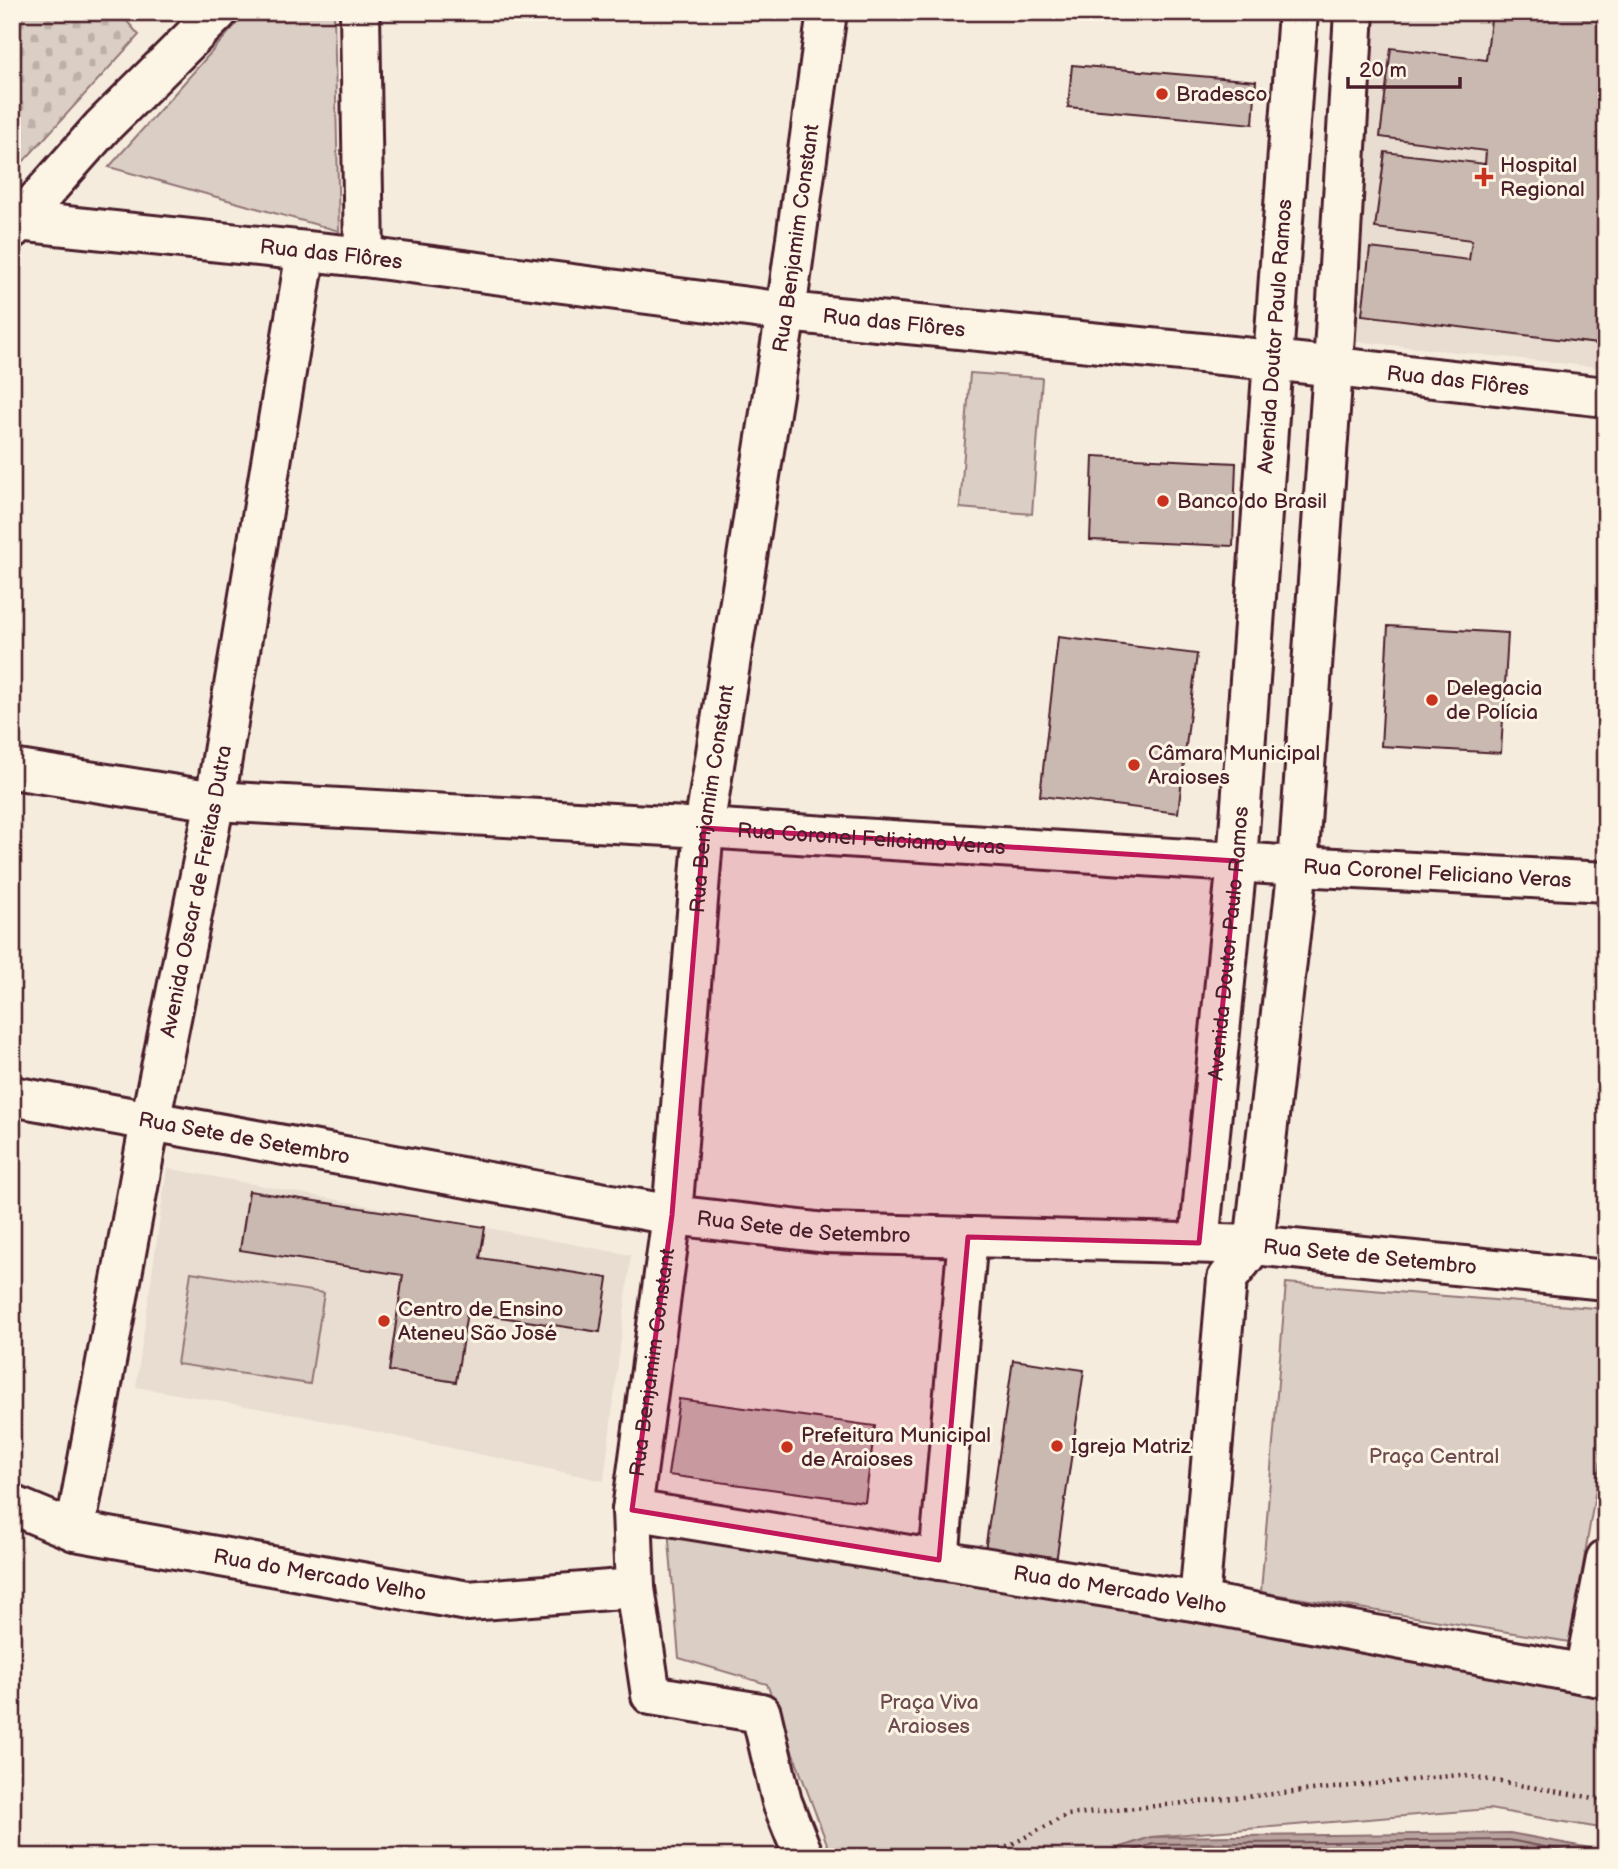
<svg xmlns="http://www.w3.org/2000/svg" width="1618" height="1869" viewBox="0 0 1618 1869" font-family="'Balsamiq Sans',sans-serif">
<defs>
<pattern id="cemetery-stones" width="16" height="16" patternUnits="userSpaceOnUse" patternTransform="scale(1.75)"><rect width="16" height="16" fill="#dbcec4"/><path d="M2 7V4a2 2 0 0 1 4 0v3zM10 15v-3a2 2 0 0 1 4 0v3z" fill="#bdb0a9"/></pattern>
</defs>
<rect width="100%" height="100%" fill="#f5ecde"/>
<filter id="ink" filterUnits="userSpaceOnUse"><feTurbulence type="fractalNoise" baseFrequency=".0143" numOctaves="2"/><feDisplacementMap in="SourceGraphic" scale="14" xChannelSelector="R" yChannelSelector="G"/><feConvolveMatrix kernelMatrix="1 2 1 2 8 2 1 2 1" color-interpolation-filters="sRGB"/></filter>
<g filter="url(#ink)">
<path fill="#e8ddd0" d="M1373,12H1606V368L1353,341Z
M167,1168L631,1255L604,1481L302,1416L136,1387Z"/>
<path fill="url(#cemetery-stones)" stroke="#927678" stroke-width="2" d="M12,12H119L139,35L12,174Z"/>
<path fill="#dbcec4" stroke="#927678" stroke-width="2" d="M247,12H334L339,231L109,167Z
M970,373L1042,378L1032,514L960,508Z
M191,1272L324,1293L310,1384L177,1364Z
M1286,1283L1606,1309V1430L1570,1642L1261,1592Z
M668,1529L1258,1629L1606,1698V1829L1489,1809L1151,1837L1092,1857H832L767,1684L679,1658Z"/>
<path fill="#b8a39e" stroke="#8c6e70" stroke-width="2" d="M1510,1833L1606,1851V1857H1092L1151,1837Z"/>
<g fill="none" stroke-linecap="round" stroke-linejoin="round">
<path stroke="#765459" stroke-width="2" d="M1115,1857L1153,1844L1509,1840L1596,1857
M1143,1857L1154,1853L1508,1849L1550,1857"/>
</g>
<path fill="#cab9b1" stroke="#4a1f2b" stroke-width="2" d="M1492,12H1606V345L1362,315L1370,248L1469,260L1472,240L1375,228L1385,152L1485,164L1486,151L1380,137L1391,48L1486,60Z
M1072,65L1256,81L1253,124L1068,107Z
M1093,456L1236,463L1233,546L1090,540Z
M1388,626L1508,633L1501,753L1381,746Z
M1058,637L1197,654L1178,813L1040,796Z
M249,1191L485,1227L480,1258L608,1278L600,1332L467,1312L456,1382L389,1371L403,1275L240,1250Z
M1013,1360L1084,1370L1055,1569L984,1557Z
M679,1399L875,1426L865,1502L668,1475Z"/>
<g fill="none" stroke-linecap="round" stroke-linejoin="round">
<defs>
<g id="minor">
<path d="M360,12L364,257"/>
<path id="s1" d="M1354,12L1333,368L1298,866L1254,1245L1606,1280"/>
<path id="s2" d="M18,221L364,257L786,312L1272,360L1606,397"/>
<path d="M12,229L102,127L218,12"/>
<path id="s3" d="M12,769L215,801L704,828L1298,866L1606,882"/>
<path id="s4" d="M1199,1243L1237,861L1298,12"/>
<path id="s5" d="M632,1510L672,1215L704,828L786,312L827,12"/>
<path id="s6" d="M75,1531L150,1122L215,801L306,251"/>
<path d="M939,1560L968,1237"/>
<path d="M635,1588L651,1695L761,1713L782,1802L804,1857"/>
<path d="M1199,1602L1606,1678"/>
<path d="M1584,1674L1606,1559"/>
</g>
<g id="major">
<path id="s7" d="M12,1096L672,1215L826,1233L1254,1245"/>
<path id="s8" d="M12,1505L75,1531L468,1601L635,1588L632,1510L1199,1602L1227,1279L1254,1245"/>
</g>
</defs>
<use href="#minor" stroke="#4a1f2b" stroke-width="44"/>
<use href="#major" stroke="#4a1f2b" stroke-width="44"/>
<path stroke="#4a1f2b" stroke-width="4.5" stroke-dasharray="2 5" stroke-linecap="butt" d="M988,1857L1067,1815L1460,1775L1606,1800"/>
<use href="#minor" stroke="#fcf5e5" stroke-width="38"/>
<use href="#major" stroke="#fcf5e5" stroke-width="38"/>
</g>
</g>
<path fill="#c2185b" fill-opacity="0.2" stroke="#c2185b" stroke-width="5" stroke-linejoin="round" d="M704,828L1237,861L1199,1243L968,1237L939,1560L632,1510L672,1215Z"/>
<g fill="#c8321e" stroke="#fcf5e5" stroke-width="2.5">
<circle cx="1162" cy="94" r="7"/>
<path d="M1480.5 166.5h7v7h7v7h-7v7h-7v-7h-7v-7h7z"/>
<circle cx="1163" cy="501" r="7"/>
<circle cx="1432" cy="700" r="7"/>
<circle cx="1134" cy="765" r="7"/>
<circle cx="384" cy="1321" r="7"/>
<circle cx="1057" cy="1446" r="7"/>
<circle cx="787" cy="1447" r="7"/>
</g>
<g text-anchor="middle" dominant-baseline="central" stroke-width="6" stroke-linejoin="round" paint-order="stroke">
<g font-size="21" fill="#4a1f2b" stroke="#fcf5e5" text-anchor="start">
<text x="1176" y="94">Bradesco</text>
<text x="1500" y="165">Hospital<tspan x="1500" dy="24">Regional</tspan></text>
<text x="1177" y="501">Banco do Brasil</text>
<text x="1446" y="688">Delegacia<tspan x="1446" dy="24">de Polícia</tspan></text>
<text x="1148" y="753">Câmara Municipal<tspan x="1148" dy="24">Araioses</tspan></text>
<text x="398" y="1309">Centro de Ensino<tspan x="398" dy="24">Ateneu São José</tspan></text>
<text x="801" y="1435">Prefeitura Municipal<tspan x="801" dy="24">de Araioses</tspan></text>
<text x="1071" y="1446">Igreja Matriz</text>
</g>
<g font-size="21" fill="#4a1f2b" stroke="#fcf5e5">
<text stroke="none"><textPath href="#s5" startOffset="1283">Rua Benjamim Constant</textPath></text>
<text stroke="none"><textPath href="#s2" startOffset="315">Rua das Flôres</textPath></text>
<text stroke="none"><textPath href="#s2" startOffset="882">Rua das Flôres</textPath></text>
<text stroke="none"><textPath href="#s4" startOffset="910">Avenida Doutor Paulo Ramos</textPath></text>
<text stroke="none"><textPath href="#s2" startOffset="1449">Rua das Flôres</textPath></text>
<text stroke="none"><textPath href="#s5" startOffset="716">Rua Benjamim Constant</textPath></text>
<text stroke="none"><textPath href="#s3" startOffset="863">Rua Coronel Feliciano Veras</textPath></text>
<text stroke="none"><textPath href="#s3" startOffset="1430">Rua Coronel Feliciano Veras</textPath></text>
<text stroke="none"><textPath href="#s6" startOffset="651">Avenida Oscar de Freitas Dutra</textPath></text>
<text stroke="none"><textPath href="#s4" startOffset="301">Avenida Doutor Paulo Ramos</textPath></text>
<text stroke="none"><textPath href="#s7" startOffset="236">Rua Sete de Setembro</textPath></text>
<text stroke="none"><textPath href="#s7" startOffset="803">Rua Sete de Setembro</textPath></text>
<text stroke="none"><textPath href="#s1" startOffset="1354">Rua Sete de Setembro</textPath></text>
<text stroke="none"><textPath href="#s5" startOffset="149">Rua Benjamim Constant</textPath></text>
<text stroke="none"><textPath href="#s8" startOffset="317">Rua do Mercado Velho</textPath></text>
<text transform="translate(1120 1590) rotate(9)">Rua do Mercado Velho</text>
</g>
<g font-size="21" fill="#6e4b51" stroke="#fcf5e5">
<text x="1434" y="1456">Praça Central</text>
<text x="929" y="1702">Praça Viva<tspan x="929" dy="24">Araioses</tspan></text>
</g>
</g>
<rect width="1618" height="1869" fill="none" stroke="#fcf5e5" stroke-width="42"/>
<rect x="21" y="21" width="1576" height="1827" fill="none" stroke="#4a1f2b" stroke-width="2.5" filter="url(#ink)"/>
<path d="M1348 77v10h112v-10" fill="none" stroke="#4a1f2b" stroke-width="3.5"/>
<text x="1359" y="77" font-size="21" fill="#4a1f2b" stroke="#fcf5e5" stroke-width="5" paint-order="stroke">20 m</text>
</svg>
